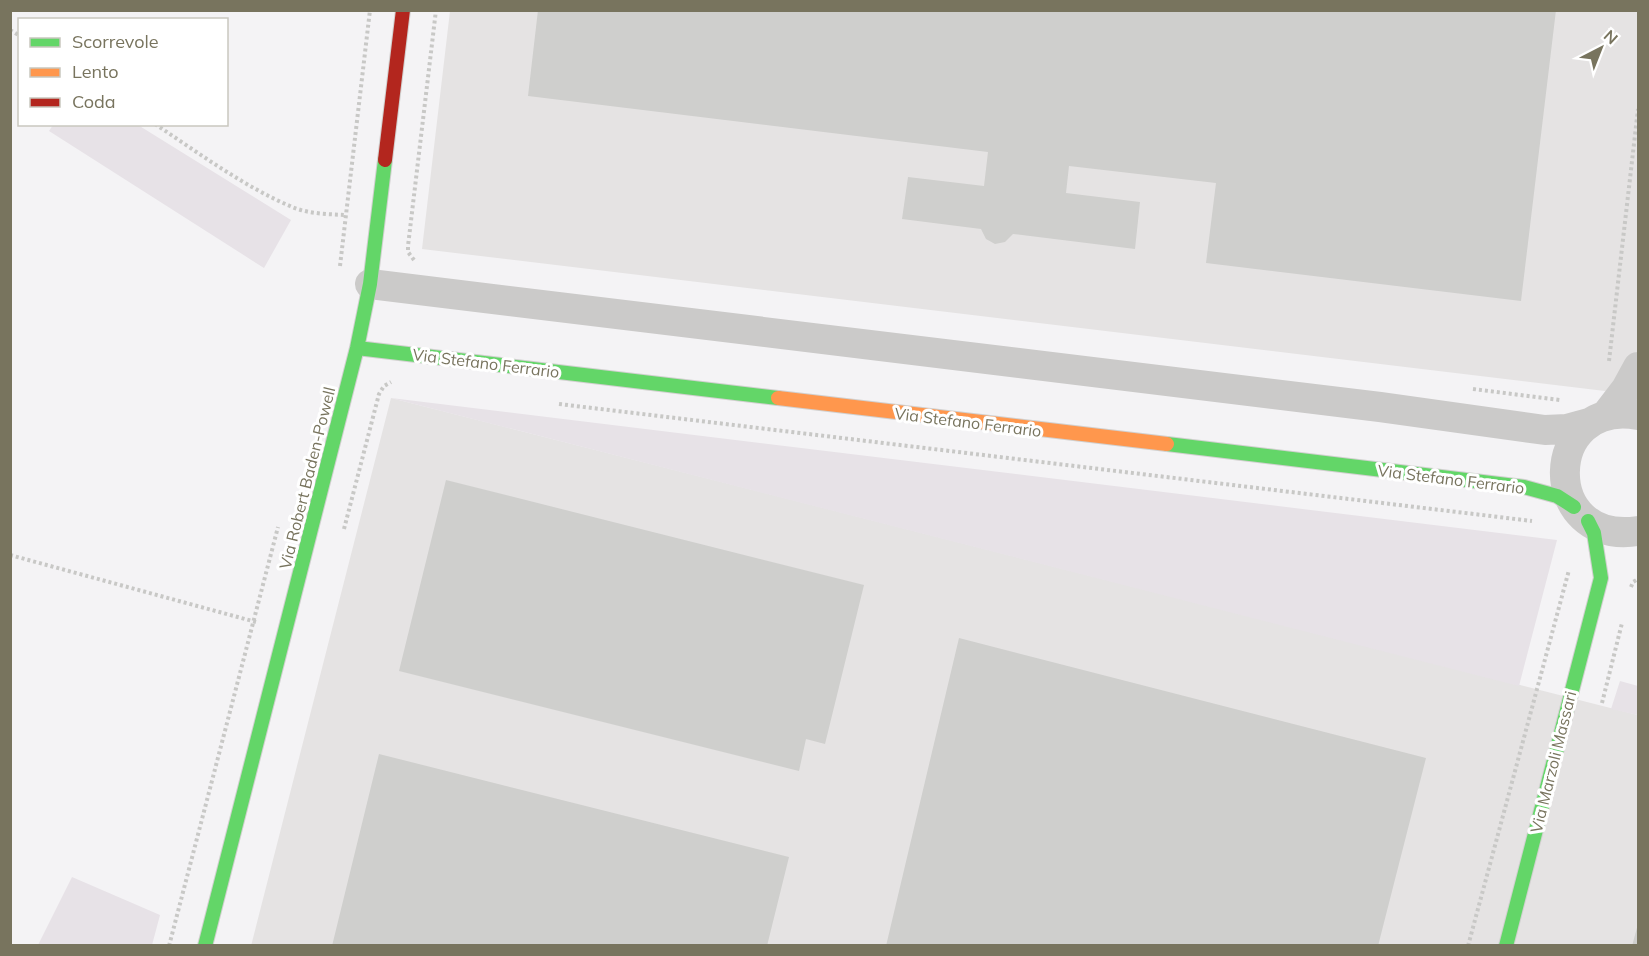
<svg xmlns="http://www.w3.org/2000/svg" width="1649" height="956" viewBox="0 0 1649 956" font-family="Mulish,sans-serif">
<rect width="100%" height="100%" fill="#f4f3f5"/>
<path fill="#e5e3e3" d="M450,11H1638V395L422,249Z
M391,398L1638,715V945L251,946Z"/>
<path fill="#e7e2e7" d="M53,125H138L291,220L264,268L49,131Z
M391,398L1557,540L1519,686Z
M1620,681L1638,686V715L1611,709Z
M72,877L160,915L152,945H38Z"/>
<path fill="#cfcfcd" d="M538,10H1556L1521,301L1206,263L1216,183L1069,166L1066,193L1140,202L1135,249L1013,234L1005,242L995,244L986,239L981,229L902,219L908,177L984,186L988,152L528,96Z
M446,480L864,585L825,744L806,739L799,771L399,671Z
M959,638L1426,758L1378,946H886Z
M379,754L789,857L767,946H332Z
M1638,924V946H1632Z"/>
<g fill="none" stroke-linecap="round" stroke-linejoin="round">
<defs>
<path id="fast" d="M357,348L778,398
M1167,444L1524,487L1557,496L1574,507
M205,946L357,348L370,284L385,160
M1506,946L1601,578L1594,533L1588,521"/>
<path id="slow" d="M778,398L1167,444"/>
<path id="jam" d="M385,160L403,10"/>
</defs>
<use href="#fast" stroke="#d1d0cf" stroke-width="16"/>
<use href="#slow" stroke="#d1d0cf" stroke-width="16"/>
<use href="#jam" stroke="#d1d0cf" stroke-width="16"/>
<path stroke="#c8c8c6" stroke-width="4" stroke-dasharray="3 3" stroke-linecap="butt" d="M10,30L20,36
M155,124C197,152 245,187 290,206C307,214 327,214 345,215
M414,260L408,252V246L436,10
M340,266L370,10
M1609,361L1638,109
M1473,389L1560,400
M559,404L1532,521
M344,529L379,394L384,386L391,382
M10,555L256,622
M1631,587L1633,582L1638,579
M1602,703L1622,623
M169,946L278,527
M1468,946L1569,570"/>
<path stroke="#cbcac9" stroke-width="30" d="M370,284L1380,407L1545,430L1567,429L1589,423
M1606,415L1626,389L1638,367
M1638,415C1542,398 1539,546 1638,531"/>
<use href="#fast" stroke="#63d668" stroke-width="14"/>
<use href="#slow" stroke="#ff974d" stroke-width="14"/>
<use href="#jam" stroke="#b3261e" stroke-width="14"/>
</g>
<g text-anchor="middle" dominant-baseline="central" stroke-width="6" stroke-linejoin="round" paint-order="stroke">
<g font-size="16" fill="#78745e" stroke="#fff">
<text transform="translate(486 363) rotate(7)">Via Stefano Ferrario</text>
<text transform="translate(968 422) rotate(7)">Via Stefano Ferrario</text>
<text transform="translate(307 478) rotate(-76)">Via Robert Baden-Powell</text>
<text transform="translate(1451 479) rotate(7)">Via Stefano Ferrario</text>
<text transform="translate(1553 762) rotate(-76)">Via Marzoli Massari</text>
</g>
</g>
<rect width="1649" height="956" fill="none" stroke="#78745e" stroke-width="24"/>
<rect x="18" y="18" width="210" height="108" fill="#ffffff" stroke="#c9c7bf" stroke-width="1.5"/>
<rect x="30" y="38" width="30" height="9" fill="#63d668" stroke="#c9c7bf" stroke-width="1.5"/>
<text x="72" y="48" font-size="18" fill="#78745e">Scorrevole</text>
<rect x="30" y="68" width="30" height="9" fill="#ff974d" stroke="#c9c7bf" stroke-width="1.5"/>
<text x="72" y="78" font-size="18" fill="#78745e">Lento</text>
<rect x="30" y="98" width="30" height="9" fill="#b3261e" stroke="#c9c7bf" stroke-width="1.5"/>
<text x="72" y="108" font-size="18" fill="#78745e">Coda</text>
<g transform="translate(1601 48) rotate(42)" stroke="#ffffff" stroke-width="4.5" paint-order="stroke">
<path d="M0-4.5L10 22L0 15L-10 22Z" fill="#78745e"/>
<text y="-9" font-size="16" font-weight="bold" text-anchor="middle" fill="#78745e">N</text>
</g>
</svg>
